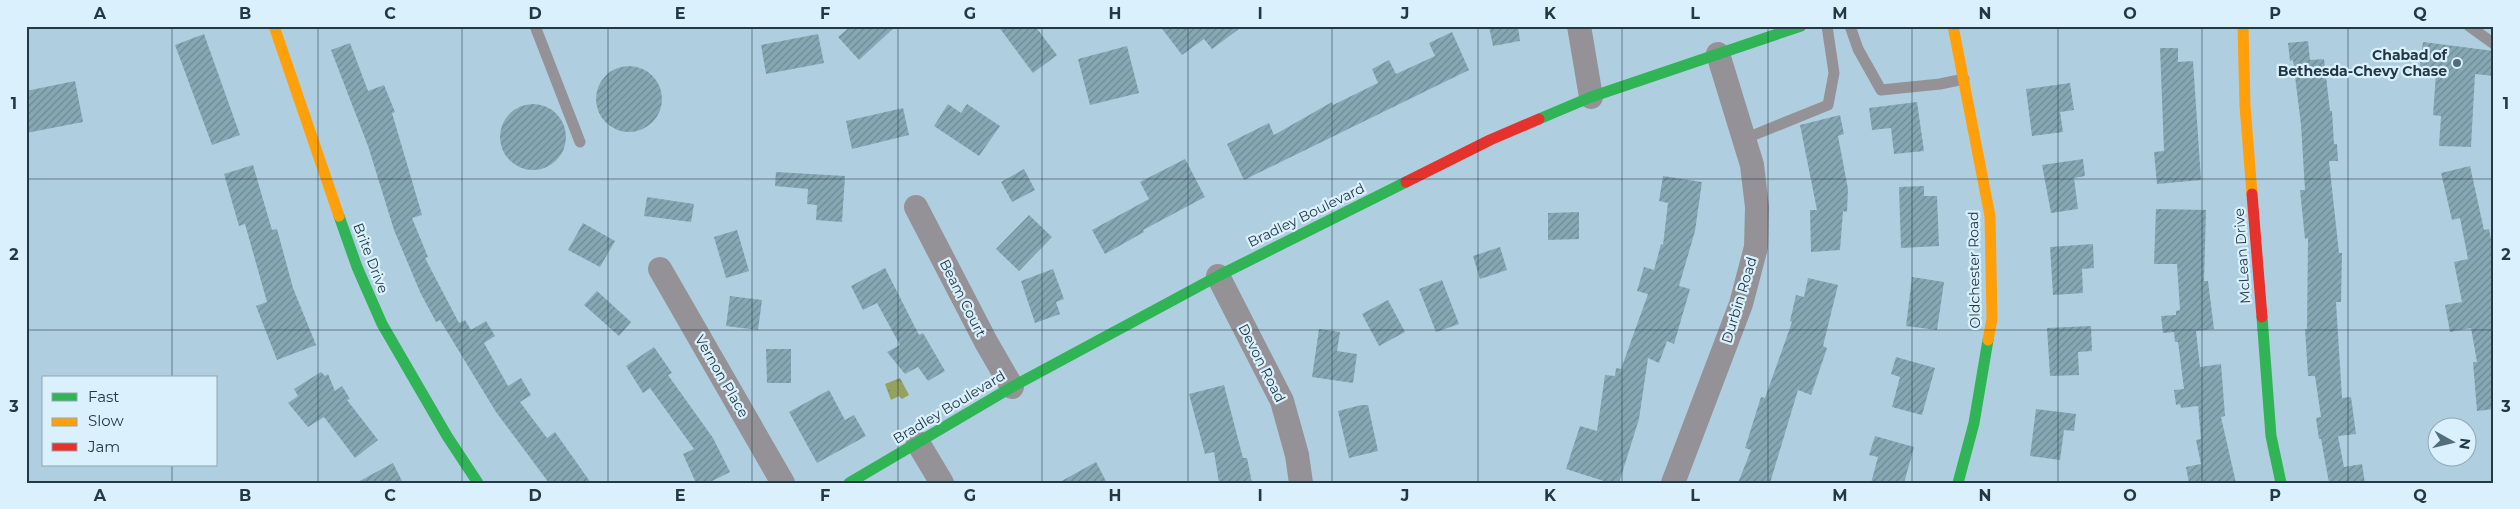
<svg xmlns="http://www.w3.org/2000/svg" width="2520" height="509" viewBox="0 0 2520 509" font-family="Montserrat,sans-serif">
<defs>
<pattern id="water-ripples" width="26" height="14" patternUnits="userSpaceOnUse" patternTransform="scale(1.25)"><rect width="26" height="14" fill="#95a25e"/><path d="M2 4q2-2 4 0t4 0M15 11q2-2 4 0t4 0" fill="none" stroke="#79854f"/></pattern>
<pattern id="building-hatch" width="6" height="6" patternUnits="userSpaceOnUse" patternTransform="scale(1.25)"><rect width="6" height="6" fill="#86a8b4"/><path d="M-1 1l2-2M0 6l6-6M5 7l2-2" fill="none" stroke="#6d8a94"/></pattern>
</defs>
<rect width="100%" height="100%" fill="#afcfe0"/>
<path fill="url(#water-ripples)" d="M900,378L909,395L902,399L899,396L891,400L885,384Z"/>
<path fill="url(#building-hatch)" d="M851,26H896L859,60L838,37Z
M998,26H1035L1057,55L1033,73Z
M1160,26H1243L1212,49L1204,39L1182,55Z
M1489,26H1518L1520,41L1493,46Z
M1452,32L1469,70L1244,180L1227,144L1269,123L1274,135L1332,102L1333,105L1378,83L1372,69L1389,60L1396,74L1435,56L1429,43Z
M204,34L240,135L212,145L175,45Z
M818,34L824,63L766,74L761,45Z
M2308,41L2310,60L2324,59L2330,111H2332L2334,144H2337L2338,161H2329L2339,253H2342L2341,302H2336L2342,398L2351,397L2356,434L2338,436L2344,467L2362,464L2365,483H2329L2321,439H2319L2316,418L2321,417L2315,376H2308L2305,329H2307L2308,238L2305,239L2300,190H2305L2301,125L2293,60L2290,61L2288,43Z
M2423,42L2494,51V76L2475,74L2471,147L2439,146L2441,116L2433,115L2436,74L2419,72Z
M350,43L368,91L384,85L395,112L392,113L422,215L412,218L428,257L425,258L459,323L465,320L471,330L486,321L495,336L484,343L508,386L521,378L531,395L520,402L547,438L555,432L591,483H549L496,412L440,320L436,322L420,292L394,230L368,146L331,50Z
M1127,46L1139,93L1090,105L1078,59Z
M2160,48H2178V62L2193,61L2201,180L2157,184L2154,152L2164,151Z
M596 99a33 33 0 1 1 66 0a33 33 0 1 1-66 0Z
M75,81L83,122L26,133V91Z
M2070,83L2074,110L2060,112L2063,132L2032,136L2026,89Z
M1917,102L1924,151L1894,154L1891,128L1872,130L1869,108Z
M948,104L961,113L967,104L1000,126L979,156L934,126Z
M500 137a33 33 0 1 1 66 0a33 33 0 1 1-66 0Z
M903,108L909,135L852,149L846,121Z
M1840,115L1844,134L1838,136L1848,189L1847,212L1843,211L1840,250L1811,252L1810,210H1817L1800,125Z
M1185,159L1205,197L1143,230L1144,232L1105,254L1092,230L1149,199L1140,182Z
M2083,159L2085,176L2074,178L2078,209L2051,213L2042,165Z
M253,165L272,230L277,229L293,288L316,345L277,360L256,306L267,302L245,224L239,226L224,174Z
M2470,166L2484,230L2489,229L2494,255V409L2477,411L2473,362H2477L2471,328L2450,332L2445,305L2462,302L2454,262L2468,259L2460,218L2452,220L2441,173Z
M1024,169L1035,190L1012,202L1001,182Z
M776,172L845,176L842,222L816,220L817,205L807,204L808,189L775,186Z
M1663,176L1702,182L1695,231L1679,286L1690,289L1674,344L1667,341L1659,363L1648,358L1639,419L1619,483H1610L1566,469L1580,426L1597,431L1605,375L1615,376L1616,368L1621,369L1648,294L1637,291L1644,267L1654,270L1661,244L1663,245L1668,203L1659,201Z
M1924,186V196H1937L1939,246L1901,248L1899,187Z
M647,197L694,204L691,222L644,216Z
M2156,209L2206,210L2204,281H2208L2214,329L2196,331L2200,367L2221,364L2225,416L2221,417L2236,483H2189L2186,467L2201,464L2196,440L2201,439L2198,406L2181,408L2180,404L2176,405L2174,390L2184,389L2178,342H2175L2174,332L2163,333L2161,316L2176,315V311L2180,310L2177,264H2154Z
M1579,212V239L1548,240V213Z
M1029,215L1052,237L1019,271L996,249Z
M583,223L615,241L600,267L568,250Z
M737,230L749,271L726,278L714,237Z
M2093,244L2094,268L2082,269L2083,293L2053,295L2050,247Z
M1500,247L1507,270L1480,279L1473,256Z
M885,268L919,335L923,333L945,371L928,381L918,367L905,374L887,352L900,345L877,303L863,310L851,286Z
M1053,269L1064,299L1056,302L1060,314L1035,323L1021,281Z
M1912,277L1944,282L1937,330L1906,326Z
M1808,278L1838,285L1823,346L1827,348L1811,395L1798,390L1770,483H1738L1751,450L1745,448L1761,397L1765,398L1792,322L1790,321L1796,295L1804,297Z
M1442,280L1459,324L1436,332L1419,289Z
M597,291L631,322L619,336L584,305Z
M730,296L762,300L758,330L726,326Z
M1388,300L1405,332L1379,346L1362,314Z
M2091,326L2092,351L2078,352L2079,375L2050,376L2047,328Z
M1319,329L1340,332L1337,351L1357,354L1353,383L1312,377Z
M654,347L672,373L668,375L713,438L730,472L708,483H696L683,454L694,449L650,388L643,393L626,366Z
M766,349H791V383H767Z
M1896,357L1935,368L1922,415L1892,407L1900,377L1891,374Z
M321,372L325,376L328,374L335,391L342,386L350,399L347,400L378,440L355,458L324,417L308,427L288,403L298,396L294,389Z
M1224,385L1243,458H1247L1252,483H1219L1214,452L1205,454L1189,394Z
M829,390L845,420L854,415L866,436L817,463L789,412Z
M1361,405H1368L1378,451L1349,458L1338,411Z
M2036,409L2076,414L2074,431L2064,430L2060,460L2030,456Z
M1875,436L1914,447L1904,483H1871L1878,457L1869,455Z
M1096,462L1107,483H1058Z
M393,463L403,483H356Z"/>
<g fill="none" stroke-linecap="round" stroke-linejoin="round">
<path stroke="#949297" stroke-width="11" d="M535,26L580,142
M1850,26L1858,49L1881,90L1940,84L1964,79
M2469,26L2494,44
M1744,139L1828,105L1834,73L1827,26"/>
<path stroke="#949297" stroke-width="24" d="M1579,26L1591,97
M916,207L986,342L1012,387
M660,269L783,483
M1218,276L1282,401L1297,455L1301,483
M918,443L942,483
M1673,483L1741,304L1756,247L1757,207L1752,165L1718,54"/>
<path stroke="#30b455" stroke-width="11" d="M1539,119L1591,97L1801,26
M339,216L357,267L382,324L447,436L478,483
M2262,317L2271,436L2281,483
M849,483L1012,387L1218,276L1406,182
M1958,483L1974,423L1988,340"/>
<path stroke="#ff9f0a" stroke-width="11" d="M274,26L339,216
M1953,26L1990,216L1992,319L1988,340
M2243,26L2245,106L2252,194"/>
<path stroke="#e5322d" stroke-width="11" d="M1406,182L1490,140L1539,119
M2252,194L2262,317"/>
</g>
<path fill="none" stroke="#223945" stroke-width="1" stroke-opacity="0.55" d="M172,26V378M318,26V483M462,26V483M608,26V483M752,26V483M898,26V483M1042,26V483M1188,26V483M1332,26V483M1478,26V483M1622,26V483M1768,26V483M1912,26V483M2058,26V483M2202,26V483M2348,26V483M26,179H2494M26,330H2494M172,465V483"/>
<circle fill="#536e7b" stroke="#daf1fd" stroke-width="2" cx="2457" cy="63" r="5"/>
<g text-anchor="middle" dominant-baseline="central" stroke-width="4.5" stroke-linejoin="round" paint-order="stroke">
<g font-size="14" font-weight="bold" fill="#223945" stroke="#daf1fd" text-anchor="end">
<text x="2447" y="55">Chabad of<tspan x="2447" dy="16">Bethesda-Chevy Chase</tspan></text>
</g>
<g font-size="14" fill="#223945" stroke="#daf1fd">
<text transform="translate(1306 215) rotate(-26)">Bradley Boulevard</text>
<text transform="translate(2242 256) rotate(-94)">McLean Drive</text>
<text transform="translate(371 258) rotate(69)">Brite Drive</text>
<text transform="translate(1974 270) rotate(-91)">Oldchester Road</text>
<text transform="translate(963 298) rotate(63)">Beam Court</text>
<text transform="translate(1739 300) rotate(-73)">Durbin Road</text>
<text transform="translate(1262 363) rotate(63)">Devon Road</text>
<text transform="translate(722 376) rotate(60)">Vernon Place</text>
<text transform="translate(949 407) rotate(-31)">Bradley Boulevard</text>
</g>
</g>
<rect width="2520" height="509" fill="none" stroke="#daf1fd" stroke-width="55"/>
<rect x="42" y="376" width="175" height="90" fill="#daf1fd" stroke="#90a7b3"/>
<rect x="52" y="393" width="25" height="8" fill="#30b455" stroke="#90a7b3"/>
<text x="88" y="402" font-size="15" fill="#223945">Fast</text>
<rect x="52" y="418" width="25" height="8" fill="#ff9f0a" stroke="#90a7b3"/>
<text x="88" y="426" font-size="15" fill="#223945">Slow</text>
<rect x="52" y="443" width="25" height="8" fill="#e5322d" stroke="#90a7b3"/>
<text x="88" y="452" font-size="15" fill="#223945">Jam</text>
<g transform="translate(2452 442) rotate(98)"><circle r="24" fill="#daf1fd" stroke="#90a7b3"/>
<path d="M0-4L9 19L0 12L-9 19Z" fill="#536e7b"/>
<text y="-8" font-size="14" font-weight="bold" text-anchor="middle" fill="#223945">N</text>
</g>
<rect x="28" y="28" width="2464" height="454" fill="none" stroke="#223945" stroke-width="2"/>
<g font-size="16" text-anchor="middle" font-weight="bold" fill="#223945">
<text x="100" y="19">A</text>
<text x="245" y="19">B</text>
<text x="390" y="19">C</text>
<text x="535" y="19">D</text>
<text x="680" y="19">E</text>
<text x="825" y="19">F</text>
<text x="970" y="19">G</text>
<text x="1115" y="19">H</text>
<text x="1260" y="19">I</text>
<text x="1405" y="19">J</text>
<text x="1550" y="19">K</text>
<text x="1695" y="19">L</text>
<text x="1840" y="19">M</text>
<text x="1985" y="19">N</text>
<text x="2130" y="19">O</text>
<text x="2275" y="19">P</text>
<text x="2420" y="19">Q</text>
<text x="14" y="109">1</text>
<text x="2506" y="109">1</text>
<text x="14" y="260">2</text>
<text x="2506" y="260">2</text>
<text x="14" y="412">3</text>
<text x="2506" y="412">3</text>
<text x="100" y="501">A</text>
<text x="245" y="501">B</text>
<text x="390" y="501">C</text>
<text x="535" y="501">D</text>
<text x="680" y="501">E</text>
<text x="825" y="501">F</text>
<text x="970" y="501">G</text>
<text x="1115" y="501">H</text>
<text x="1260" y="501">I</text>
<text x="1405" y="501">J</text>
<text x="1550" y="501">K</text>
<text x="1695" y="501">L</text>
<text x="1840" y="501">M</text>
<text x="1985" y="501">N</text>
<text x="2130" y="501">O</text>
<text x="2275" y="501">P</text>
<text x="2420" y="501">Q</text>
</g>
</svg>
